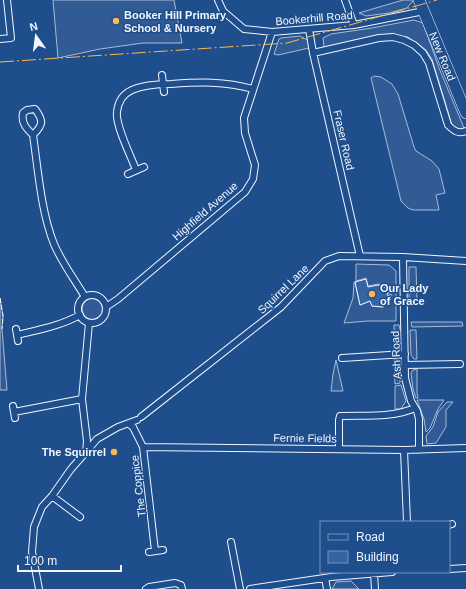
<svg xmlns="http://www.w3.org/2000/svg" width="466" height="589" viewBox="0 0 466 589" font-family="Helvetica,sans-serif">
<rect width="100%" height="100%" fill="#1f4e8c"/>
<path fill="#305b95" stroke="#a8bbd7" d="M53,0H174L182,43H143L100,49L58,58Z
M403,0H414L407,8L389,13L366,16L359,13Z
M414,20L423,23L439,68L464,128L462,130L458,131L452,125L432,59L426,50L408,37L385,35L324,47L323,38L331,34L372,28Z
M300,36L309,41V48L278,55L274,54L279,39L281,38Z
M374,76L381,77L392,84L398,94L414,147L416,151L432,161L439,169L445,193L436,195L439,210H413L408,208L401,201L371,78Z
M356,264L389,265L396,271V321H368L344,323L353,298L354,282H355L360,305L370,301L372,306L383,307L385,300L389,302L392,295L389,294L391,288L379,284L368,286L366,278L356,281Z
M409,267H416L417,301H409Z
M0,298L3,316L2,329L7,390H0Z
M82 309a11 11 0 1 1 22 0a11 11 0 1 1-22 0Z
M411,322H462L463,326L412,327Z
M394,325H399L400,329L399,347L396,350H394Z
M410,330H416L417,359H414L411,355Z
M396,359L400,363V383L395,384L394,360Z
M336,360L343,391H331L333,374Z
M417,369V392L418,398H416L413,389L411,373L413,370Z
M401,385L406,401L401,409H395V386Z
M417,400H444L438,409L430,428L426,432L424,419Z
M447,402H453L446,410V427L436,443L427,444L426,436L433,427L438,412Z
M351,581L359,589H332L336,582Z"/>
<path fill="#3563a3" stroke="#f2f6ff" d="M366,279L368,287L378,285L390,289L387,295L390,296L388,302L385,300L383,307L372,306L370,301L360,305L355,282Z"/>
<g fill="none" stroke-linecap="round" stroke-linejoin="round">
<defs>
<path id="street" d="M218,0L223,11L244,29L272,32L354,25L424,11
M345,0L354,25
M309,29L313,53L360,256
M0,39L11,38L7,0
M313,53L379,38L393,37L404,40L414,45L423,53L429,63L448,125C454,131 458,134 466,131
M162,75L164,92
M33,135C43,125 44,121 35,109L27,110L23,113C21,123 26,128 33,135C38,169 41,212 54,244C62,263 75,280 85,297
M136,170C131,156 115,125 117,112C118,102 123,94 132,90C143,85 158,84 171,84C200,82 224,81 253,89
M128,174L144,167
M403,257L405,378L411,401L417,411L419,419V450
M78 309a14 14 0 1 1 28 0a14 14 0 1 1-28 0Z
M106,307L118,299L245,192L253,179L255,165L245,133L244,118L272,32
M16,329L18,341
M17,335C38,330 60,326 80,315
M342,358L405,354
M405,365L460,364
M13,406L15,418
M14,412L82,399
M141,417L281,307L325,261L339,256L403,257L466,261
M129,424L133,427L143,447L155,551
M143,447L404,450L466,448
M339,449V420L340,416C365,415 392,418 415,408
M404,450L407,522
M86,452L97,439L118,427L137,420
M52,496L80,517
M449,525L452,524
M231,542L240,589
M149,552L163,550
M449,569L466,568
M374,574L375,589
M325,578L327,589
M39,589L32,552L34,527L42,507L52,496L71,469L86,452L87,441L82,399L89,323
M146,589L149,587L175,583L181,585L182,589
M250,589L331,577L392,572"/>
<g id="highway">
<path id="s1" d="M419,0L466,113"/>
</g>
</defs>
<use href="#street" stroke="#f2f6ff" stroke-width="8"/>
<use href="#highway" stroke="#f2f6ff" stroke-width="12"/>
<use href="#street" stroke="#1f4e8c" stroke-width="6"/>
<use href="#highway" stroke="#1f4e8c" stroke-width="11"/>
<path stroke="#f2f6ff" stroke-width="1" stroke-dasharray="5 2" stroke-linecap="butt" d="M0,298L3,316L2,329"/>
<path stroke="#ffb74d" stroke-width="1" stroke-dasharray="14 3 2 3" stroke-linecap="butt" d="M0,62L287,43L437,0"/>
</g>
<g fill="#ffb74d" stroke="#1f4e8c" stroke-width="1.5">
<circle cx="116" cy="21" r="4"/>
<circle cx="372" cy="294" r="4"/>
<circle cx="114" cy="452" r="4"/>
</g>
<g text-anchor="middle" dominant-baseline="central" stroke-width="3" stroke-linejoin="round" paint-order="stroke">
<g font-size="11" font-weight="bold" fill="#f2f6ff" stroke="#1f4e8c" text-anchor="start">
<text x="124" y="15">Booker Hill Primary<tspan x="124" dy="13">School &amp; Nursery</tspan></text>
<text x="380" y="288">Our Lady<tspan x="380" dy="13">of Grace</tspan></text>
<text x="106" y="452" text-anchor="end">The Squirrel</text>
</g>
<g font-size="11" fill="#f2f6ff" stroke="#1f4e8c">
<text transform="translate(314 18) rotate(-5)">Bookerhill Road</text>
<text stroke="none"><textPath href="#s1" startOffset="61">New Road</textPath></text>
<text transform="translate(344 140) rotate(77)">Fraser Road</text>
<text transform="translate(205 211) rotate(-41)">Highfield Avenue</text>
<text transform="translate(283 289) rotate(-44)">Squirrel Lane</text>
<text transform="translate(396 355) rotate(-93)">Ash Road</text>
<text transform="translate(305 438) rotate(1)">Fernie Fields</text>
<text transform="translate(138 486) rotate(-97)">The Coppice</text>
</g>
</g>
<rect x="320" y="521" width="130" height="52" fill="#1f4e8c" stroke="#7391ba"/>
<rect x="328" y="534" width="20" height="6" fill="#1f4e8c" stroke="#7391ba"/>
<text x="356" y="541" font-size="12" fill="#f2f6ff">Road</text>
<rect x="328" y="551" width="20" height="12" fill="#3563a3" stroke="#7391ba"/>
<text x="356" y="561" font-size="12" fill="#f2f6ff">Building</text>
<g transform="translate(36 36) rotate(346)" stroke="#1f4e8c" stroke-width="3" paint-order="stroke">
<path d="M0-3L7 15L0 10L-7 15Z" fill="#f2f6ff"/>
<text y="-6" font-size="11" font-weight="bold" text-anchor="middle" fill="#f2f6ff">N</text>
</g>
<path d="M18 565v6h103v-6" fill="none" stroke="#f2f6ff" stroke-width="2"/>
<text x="24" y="565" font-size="12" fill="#f2f6ff" stroke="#1f4e8c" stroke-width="3" paint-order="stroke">100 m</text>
</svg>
